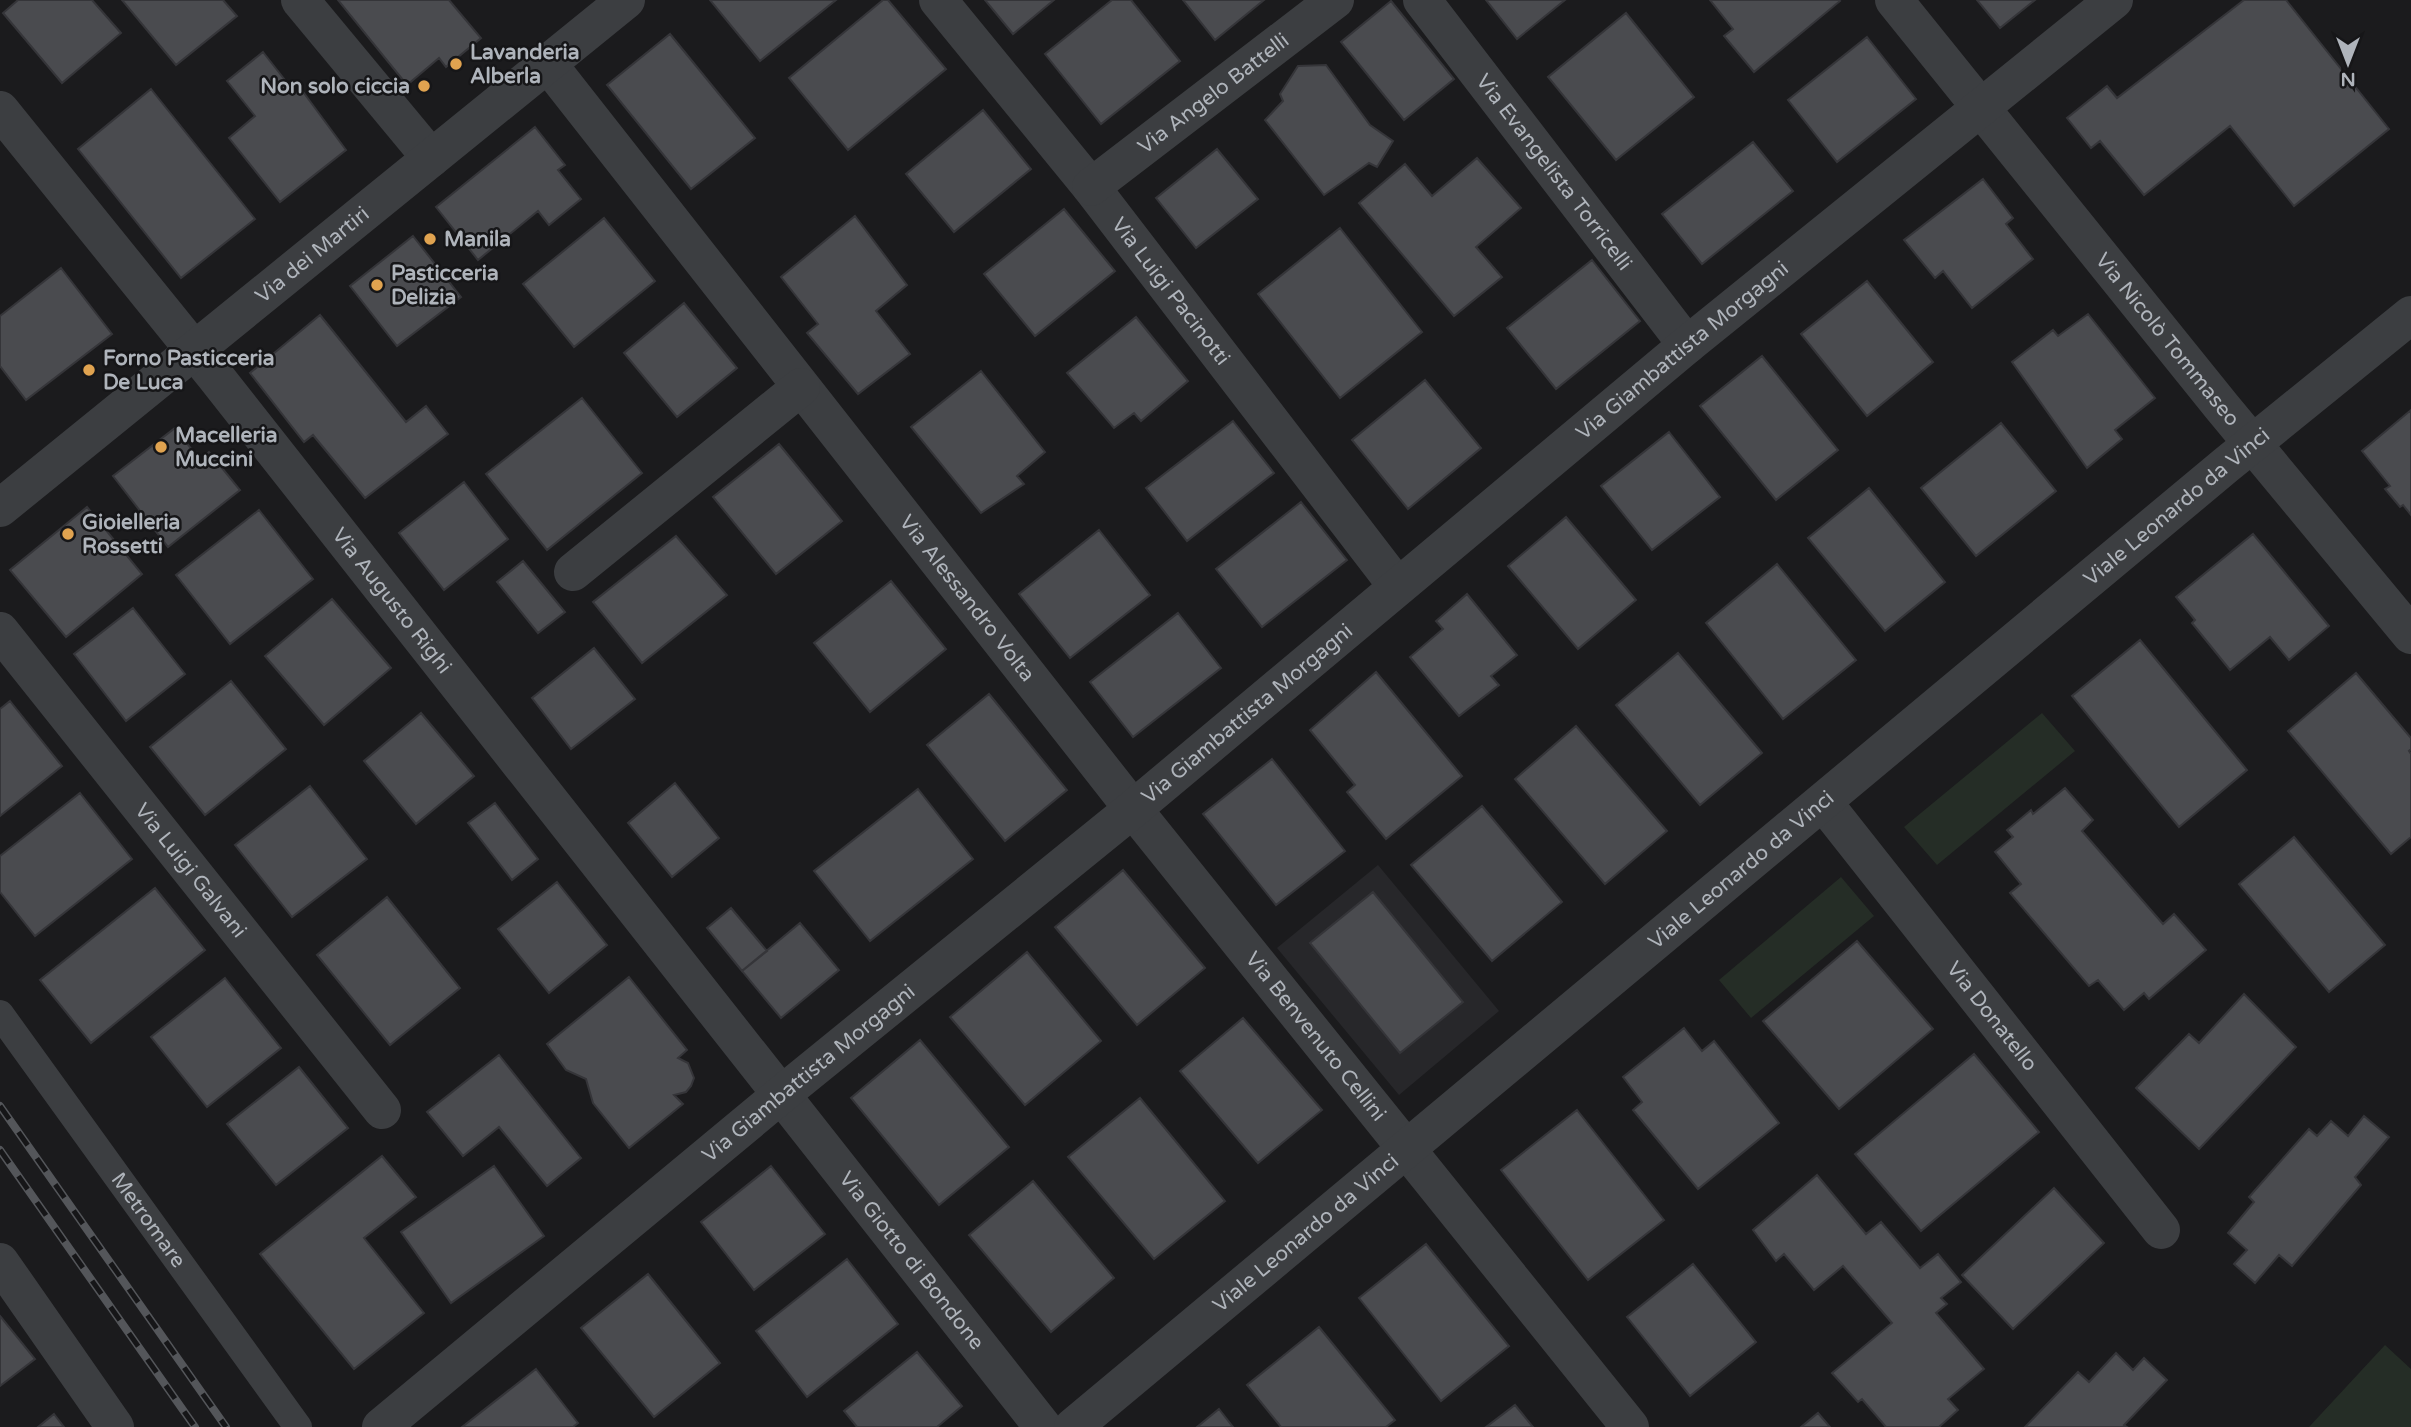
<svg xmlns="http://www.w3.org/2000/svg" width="2411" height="1427" viewBox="0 0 2411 1427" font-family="'Varela Round',sans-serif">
<rect width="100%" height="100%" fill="#1b1b1d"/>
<path fill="#27272a" d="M1378,865L1499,1011L1399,1095L1277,948Z"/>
<path fill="#252d26" d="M2042,713L2075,751L1937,865L1904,827Z
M1841,877L1874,916L1751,1018L1719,980Z
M2385,1345L2411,1369V1427H2309Z"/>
<path fill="#4a4b4f" stroke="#353539" stroke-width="2" d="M18,0H92L121,33L62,83L3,13Z
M122,0H223L237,16L176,65Z
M338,0H449L481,38L446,67L439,58L407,85Z
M710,0H836L760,61Z
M883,0H888L946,69L848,150L789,78Z
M985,0H1054L1013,34Z
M1112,0H1131L1180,61L1101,124L1045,54Z
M1183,0H1264L1215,40Z
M1486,0H1565L1517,39Z
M1710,0H1839L1840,1L1754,72L1724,36L1733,29Z
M1977,0H2035L2000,28Z
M2244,0H2286L2389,129L2294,206L2230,126L2144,195L2100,141L2091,148L2067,118L2107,86L2117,98Z
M1391,1L1454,79L1404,120L1341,42Z
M1626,13L1694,97L1616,160L1548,77Z
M670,34L755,138L691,189L607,85Z
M1867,37L1916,99L1837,162L1788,100Z
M263,52L292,89L298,85L346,150L280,202L229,138L255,116L227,81Z
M1326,65L1370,125L1393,141L1377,167L1369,163L1324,195L1265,120L1283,101L1280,94L1298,66Z
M151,89L255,219L181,278L78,149Z
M983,110L1031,169L954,232L906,174Z
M535,127L565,165L558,170L581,199L549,225L538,211L478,260L436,207Z
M1753,142L1793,191L1702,264L1662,214Z
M1217,149L1258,199L1196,248L1156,198Z
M1477,158L1521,208L1476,247L1502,277L1454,316L1359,203L1405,164L1432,196Z
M1983,179L2013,218L2006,224L2033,259L1972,308L1943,271L1935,278L1904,240Z
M1064,209L1115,271L1035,336L984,274Z
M855,216L907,285L876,311L910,354L858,394L807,333L818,324L781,277Z
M604,218L655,281L574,347L523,284Z
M1340,228L1422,332L1340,398L1258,294Z
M413,236L461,297L397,346L350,286Z
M1592,260L1640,321L1556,389L1507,328Z
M61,268L112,334L26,400L0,366V316Z
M1867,281L1933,362L1867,416L1801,334Z
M684,303L737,368L677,417L624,353Z
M2088,314L2155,398L2115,430L2122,439L2087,468L2012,362L2053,330L2058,336Z
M320,315L406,422L426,406L448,434L365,498L313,435L304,442L250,373Z
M1136,317L1188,381L1141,421L1134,413L1114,428L1067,373Z
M1762,356L1838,450L1776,500L1700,406Z
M981,371L1045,452L1017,476L1024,484L981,513L911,427Z
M1425,380L1481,448L1408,509L1352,440Z
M582,398L642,473L547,550L486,474Z
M2411,410V515L2403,505L2400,507L2385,489L2390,486L2362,451Z
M1233,421L1274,473L1187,541L1146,488Z
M2001,423L2056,491L1976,556L1921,488Z
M175,428L200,460L209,452L240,490L168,547L113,476Z
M1669,432L1720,497L1652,550L1601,486Z
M779,444L842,521L776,574L713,497Z
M464,482L508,539L444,590L399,533Z
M1869,488L1945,582L1885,631L1808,538Z
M1301,502L1347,560L1262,627L1216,569Z
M87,507L142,574L66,637L10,570Z
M259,510L313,579L230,644L176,575Z
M1566,517L1636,600L1578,649L1508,566Z
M1099,530L1150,595L1070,658L1019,594Z
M2253,534L2329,626L2289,660L2270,637L2230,670L2192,623L2195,620L2176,597Z
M676,536L727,595L642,663L593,602Z
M523,561L565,612L538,633L497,582Z
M1777,564L1856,660L1783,719L1706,623Z
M891,581L946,649L870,712L814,643Z
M1467,594L1517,655L1491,676L1499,685L1459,716L1410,657L1443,629L1436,621Z
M332,599L391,668L324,725L265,656Z
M133,608L185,674L126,721L74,654Z
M1178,613L1221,668L1133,737L1090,682Z
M2140,640L2247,770L2179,827L2072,696Z
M594,648L635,699L571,749L532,698Z
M1678,653L1762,753L1700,805L1616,705Z
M1376,672L1462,776L1386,839L1347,792L1355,785L1310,730Z
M2356,673L2411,738V749L2409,751L2411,754V837L2391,854L2288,731Z
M231,681L286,749L205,815L150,747Z
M989,694L1067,790L1005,841L927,745Z
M10,701L62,766L0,816V709Z
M421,713L474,776L416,824L364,761Z
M1576,726L1667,831L1605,884L1515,779Z
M1272,759L1345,851L1276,905L1203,814Z
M675,783L719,838L672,877L628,823Z
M310,786L367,859L292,917L235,845Z
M2065,788L2093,820L2082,831L2163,924L2174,914L2206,950L2149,999L2144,993L2124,1010L2098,980L2089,986L2010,893L2021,884L1995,852L2013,837L2007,830L2031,810L2033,814Z
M918,789L973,859L870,941L814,871Z
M80,793L132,859L35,936L0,892V856Z
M495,803L538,859L512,880L468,823Z
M1482,806L1562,902L1492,961L1411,865Z
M2294,837L2385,945L2329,992L2239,884Z
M1123,870L1205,968L1137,1025L1055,927Z
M557,882L607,945L549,993L498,929Z
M155,888L205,950L91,1043L40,980Z
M1373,892L1463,1002L1400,1053L1310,943Z
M387,897L460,988L390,1045L317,955Z
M731,908L767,951L742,971L707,928Z
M800,923L839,970L781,1018L742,971Z
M1857,941L1933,1029L1839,1109L1763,1021Z
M1027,952L1101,1041L1025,1105L950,1017Z
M629,977L687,1050L678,1058L688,1063L694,1078L691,1086L686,1092L674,1095L683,1104L629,1148L593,1103L586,1079L566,1070L547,1044Z
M225,978L281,1048L207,1107L151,1037Z
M2244,994L2296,1047L2199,1149L2136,1088L2189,1034L2199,1043Z
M1243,1018L1322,1110L1258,1163L1180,1071Z
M1684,1028L1702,1051L1714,1041L1779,1123L1698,1189L1633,1110L1642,1102L1623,1077Z
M920,1040L1009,1147L939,1205L851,1098Z
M1974,1054L2039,1132L1921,1231L1855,1154Z
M499,1055L581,1158L547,1186L499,1127L463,1156L427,1112Z
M299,1067L348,1128L276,1185L227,1124Z
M1140,1098L1225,1201L1154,1259L1068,1157Z
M1577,1110L1664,1220L1588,1280L1501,1170Z
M2364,1116L2389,1137L2355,1177L2361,1185L2292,1266L2279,1255L2255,1283L2234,1264L2247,1250L2228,1233L2254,1202L2249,1197L2309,1129L2317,1136L2331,1121L2348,1136Z
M382,1156L416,1197L364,1238L424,1313L354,1369L260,1254Z
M494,1166L544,1236L451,1303L401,1232Z
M771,1166L825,1234L754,1290L701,1222Z
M1817,1175L1866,1234L1881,1222L1920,1268L1938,1254L1961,1282L1941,1298L1947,1304L1936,1313L1984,1369L1948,1399L1958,1410L1939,1427H1886L1862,1399L1858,1402L1832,1373L1892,1323L1843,1266L1814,1290L1784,1254L1776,1261L1753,1230Z
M1033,1181L1114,1278L1051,1332L969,1235Z
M2054,1188L2104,1243L2013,1329L1962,1275Z
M1426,1244L1509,1346L1441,1401L1359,1298Z
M847,1259L898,1324L807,1397L756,1331Z
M1693,1264L1756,1342L1690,1396L1627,1317Z
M648,1274L720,1363L654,1417L581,1328Z
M0,1316L35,1359L0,1386Z
M1319,1327L1395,1420L1386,1427H1281L1247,1385Z
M917,1352L962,1406L937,1427H857L844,1411Z
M2116,1353L2133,1370L2144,1358L2167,1380L2124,1425L2127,1427H2025L2078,1372L2089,1382Z
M536,1369L578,1423L573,1427H462Z
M1515,1405L1533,1427H1486Z
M1219,1409L1233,1427H1197Z
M1818,1413L1830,1427H1801Z
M54,1414L64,1427H38Z"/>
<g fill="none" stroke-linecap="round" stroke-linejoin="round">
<path stroke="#3c3e41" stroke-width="28" id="s1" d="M0,1014L298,1427"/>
<g stroke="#3c3e41" stroke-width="38">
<path d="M300,0L431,158"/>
<path id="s2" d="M938,0L1091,187L1397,586"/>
<path id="s3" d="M1422,0L1687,345"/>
<path id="s4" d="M1894,0L2222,407L2411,635"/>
<path id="s5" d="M548,64L1133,809L1630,1427"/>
<path id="s6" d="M0,110L215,376L1043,1427"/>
<path id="s7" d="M1091,187L1335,0"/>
<path d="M573,572L801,387"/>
<path id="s8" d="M0,631L382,1110"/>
<path id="s9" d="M1823,802L2161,1230"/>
<path d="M0,1262L115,1427"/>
<path id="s10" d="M381,1427L782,1094L1133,809L1687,345L2114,0"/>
<path id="s11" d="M1073,1427L2226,465L2411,315"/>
</g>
<path stroke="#3c3e41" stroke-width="38" id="s12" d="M0,508L626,0"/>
<defs>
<path id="rail" d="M0,1106L226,1427
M0,1150L195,1427"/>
</defs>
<use href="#rail" stroke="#54565a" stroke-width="8"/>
<use href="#rail" stroke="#161618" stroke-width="5" stroke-dasharray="16" stroke-linecap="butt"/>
</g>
<g fill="#e0a350" stroke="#161618" stroke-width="2.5">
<circle cx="456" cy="64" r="7"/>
<circle cx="424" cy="86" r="7"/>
<circle cx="430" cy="239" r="7"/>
<circle cx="377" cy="285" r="7"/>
<circle cx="89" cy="370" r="7"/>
<circle cx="161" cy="447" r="7"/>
<circle cx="68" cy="534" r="7"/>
</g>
<g text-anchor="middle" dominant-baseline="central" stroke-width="5" stroke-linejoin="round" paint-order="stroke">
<g font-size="21" font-weight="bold" fill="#afb4bb" stroke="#161618" text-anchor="start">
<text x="470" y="52">Lavanderia<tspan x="470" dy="24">Alberla</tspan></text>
<text x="410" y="86" text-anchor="end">Non solo ciccia</text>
<text x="444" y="239">Manila</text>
<text x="391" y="273">Pasticceria<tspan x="391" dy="24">Delizia</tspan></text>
<text x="103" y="358">Forno Pasticceria<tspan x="103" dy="24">De Luca</tspan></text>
<text x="175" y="435">Macelleria<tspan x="175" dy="24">Muccini</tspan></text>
<text x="82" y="522">Gioielleria<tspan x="82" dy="24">Rossetti</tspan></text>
</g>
<g font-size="21" fill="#afb4bb" stroke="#161618">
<text stroke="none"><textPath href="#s7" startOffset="154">Via Angelo Battelli</textPath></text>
<text stroke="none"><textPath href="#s3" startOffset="217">Via Evangelista Torricelli</textPath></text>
<text stroke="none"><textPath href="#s12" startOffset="402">Via dei Martiri</textPath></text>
<text stroke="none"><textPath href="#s2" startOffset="373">Via Luigi Pacinotti</textPath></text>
<text stroke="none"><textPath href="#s4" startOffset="436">Via Nicolò Tommaseo</textPath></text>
<text stroke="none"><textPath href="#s10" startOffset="1689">Via Giambattista Morgagni</textPath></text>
<text stroke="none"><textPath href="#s11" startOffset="1437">Viale Leonardo da Vinci</textPath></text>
<text stroke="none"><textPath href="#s5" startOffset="679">Via Alessandro Volta</textPath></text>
<text stroke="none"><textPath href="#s6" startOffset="628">Via Augusto Righi</textPath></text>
<text stroke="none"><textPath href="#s10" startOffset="1122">Via Giambattista Morgagni</textPath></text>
<text stroke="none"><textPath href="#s11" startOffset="870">Viale Leonardo da Vinci</textPath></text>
<text stroke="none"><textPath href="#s8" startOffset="306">Via Luigi Galvani</textPath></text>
<text stroke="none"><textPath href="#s9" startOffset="273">Via Donatello</textPath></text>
<text stroke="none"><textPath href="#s5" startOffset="1239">Via Benvenuto Cellini</textPath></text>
<text stroke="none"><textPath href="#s10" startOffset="555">Via Giambattista Morgagni</textPath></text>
<text stroke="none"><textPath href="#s1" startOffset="254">Metromare</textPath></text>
<text stroke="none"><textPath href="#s11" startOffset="303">Viale Leonardo da Vinci</textPath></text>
<text stroke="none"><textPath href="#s6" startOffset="1468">Via Giotto di Bondone</textPath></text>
</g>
</g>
<g transform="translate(2348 63) rotate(180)" stroke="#161618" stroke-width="5" paint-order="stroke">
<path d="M0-5L12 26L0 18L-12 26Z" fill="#afb4bb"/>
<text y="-10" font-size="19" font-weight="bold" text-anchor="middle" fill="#afb4bb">N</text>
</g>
</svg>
